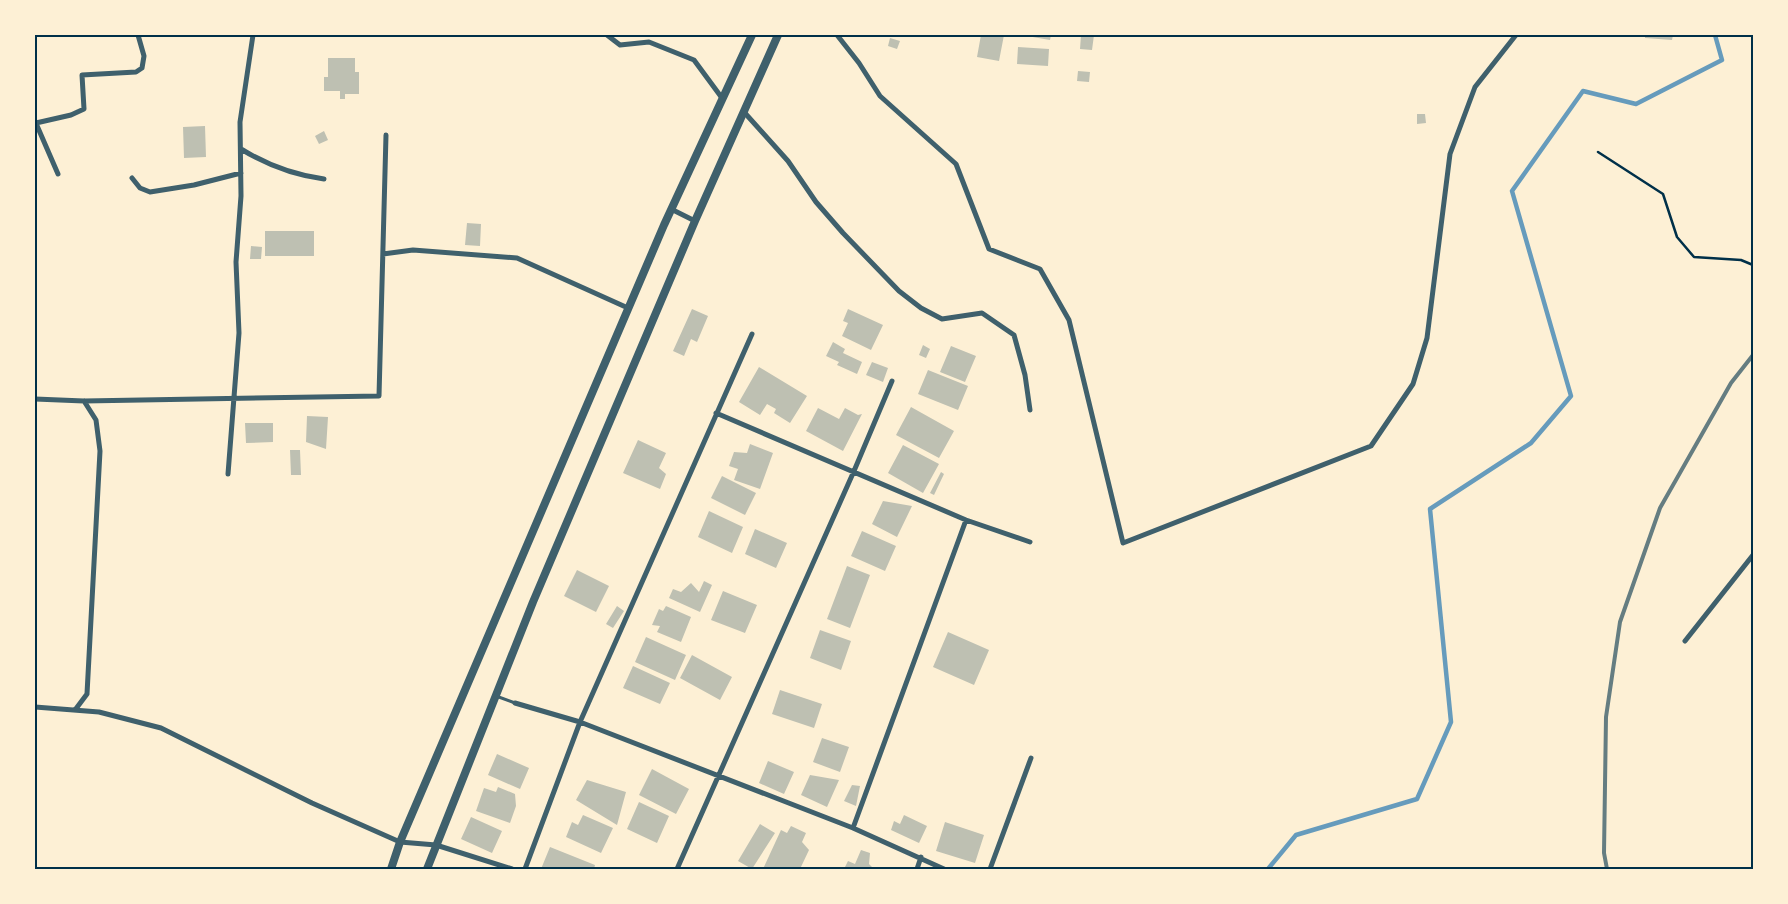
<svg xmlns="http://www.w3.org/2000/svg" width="1788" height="904" viewBox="0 0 1788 904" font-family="'Fira Sans Condensed',sans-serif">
<rect width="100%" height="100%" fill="#fdf0d5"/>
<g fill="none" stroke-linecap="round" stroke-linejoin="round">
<path stroke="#669bbc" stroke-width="4.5" d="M1268,869L1296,835L1417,799L1451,722L1430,509L1531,443L1571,396L1512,191L1583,91L1636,104L1722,60L1715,35"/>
</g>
<path fill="#bec0b2" d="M981,35H1004L999,61L977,57Z
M1021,35H1051L1050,40Z
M1081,35H1094L1092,50L1080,49Z
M1645,35H1673L1672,40L1645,38Z
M890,38L900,41L897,49L888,46Z
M1018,47L1049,49L1048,66L1017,64Z
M328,58H355V72H359V94H345V99H340V91H324V77H328Z
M1078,71L1090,72L1089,82L1077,81Z
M1417,114H1425L1426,123L1417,124Z
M205,126L206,157L184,158L183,127Z
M324,131L328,140L319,144L315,136Z
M467,223L481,224L480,246L465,245Z
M265,231H314V256H265Z
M251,246L262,247L261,259H250Z
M692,309L708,316L697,342L691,339L684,356L673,351Z
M848,309L883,325L871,350L842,336L848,323L843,321Z
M833,342L845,349L843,353L862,362L857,374L837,365L839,362L826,356Z
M923,345L930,349L926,358L919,355Z
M951,346L976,356L965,382L940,372Z
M872,362L888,368L883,382L866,375Z
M759,367L807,396L790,423L774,413L776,409L767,404L760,415L739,402Z
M928,370L968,386L958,410L918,394Z
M911,407L954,431L939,458L896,435Z
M818,408L839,419L845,408L858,415L862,414L843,451L806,431Z
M307,416L328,417L326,449L306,442Z
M245,423H273V442L246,443Z
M638,440L666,453L659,468L666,474L660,489L623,473Z
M750,444L773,453L760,489L734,480L738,469L729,466L734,452L747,453Z
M903,445L939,464L923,493L888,473Z
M290,450H300L301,475H291Z
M941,472L944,474L934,495L930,493Z
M722,476L756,493L745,515L711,498Z
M883,501L912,506L897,537L872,524Z
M709,511L743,527L732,553L698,537Z
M755,529L787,543L776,568L745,554Z
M862,531L896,546L885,571L851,556Z
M847,566L870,575L850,628L827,619Z
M577,570L609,586L596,612L564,596Z
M704,581L712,585L700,612L669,598L673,589L681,592L691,583L699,592Z
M723,591L757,605L745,633L711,620Z
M617,606L624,611L613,628L606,624Z
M666,606L691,617L681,642L657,632L660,626L652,625L659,609L663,611Z
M820,630L851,641L841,670L810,658Z
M948,632L989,650L974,685L933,667Z
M646,637L686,655L675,680L635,662Z
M692,655L732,677L720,700L680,678Z
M633,666L670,683L660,704L623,688Z
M780,690L822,704L814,728L772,714Z
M822,738L849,747L840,772L813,762Z
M497,754L529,768L520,789L488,775Z
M768,761L794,772L784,794L759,783Z
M652,769L689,789L676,814L639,795Z
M810,775L839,780L827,807L801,795Z
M587,780L626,792L617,825L576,800Z
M852,785L860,786L856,806L844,801Z
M498,787L515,794L516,806L510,823L476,811L484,788L496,792Z
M639,802L669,816L657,843L627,829Z
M583,815L613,828L601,853L566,837L572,822L578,825Z
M904,815L927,826L919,843L891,830L894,821L900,824Z
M471,817L502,831L492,853L461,839Z
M945,822L984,835L975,863L936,851Z
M760,824L775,833L752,869L738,861Z
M791,826L806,833L802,842L809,850L800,869H763L781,830L787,833Z
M550,847L595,865L594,869H541Z
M861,850L870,853L869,864L874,869H844L848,861L855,864Z"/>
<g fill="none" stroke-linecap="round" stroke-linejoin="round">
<path stroke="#003049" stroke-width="2.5" d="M1598,152L1663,194L1677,237L1694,257L1741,260L1753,265"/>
<path stroke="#3f606c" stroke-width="3" d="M496,696L515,703"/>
<path stroke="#3f606c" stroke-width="5" d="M607,35L620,45L649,42L694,60L722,98
M837,35L859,63L880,96L956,164L989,249L1040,269L1069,320L1123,543L1371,446L1413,384L1427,338L1450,154L1475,87L1516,35
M744,112L788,161L816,202L843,233L899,291L921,308L942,319L982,313L1014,335L1025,375L1030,410
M35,121L58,174
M36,123L71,115L84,109L82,75L136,72L142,68L144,56L138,35
M241,149C267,165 293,175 324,179
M132,178L140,188L150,192L194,185L241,173
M671,209L695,221
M383,254L413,250L517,258L628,308
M35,399L84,401L379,396L386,135
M716,413L966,520L1030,542
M228,474L239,333L236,262L241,196L240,122L253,35
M1685,641L1753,555
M515,703L580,722L853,828L944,869
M35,707L99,712L161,728L312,803L400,842L436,845L512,869
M75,710L87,694L100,451L96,420L84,401
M853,828L966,520
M525,869L580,722L752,334
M677,869L854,471L892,381
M917,869L921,857
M990,869L1031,758"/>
<path stroke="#3f606c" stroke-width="8" d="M391,869L400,842L664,225L752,35
M427,869L533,602L695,221L778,35"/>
<path stroke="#657d81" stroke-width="4" d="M1607,869L1604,853L1606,717L1620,622L1660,508L1731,383L1753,355"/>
</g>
<rect width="1788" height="904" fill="none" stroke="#fdf0d5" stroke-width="72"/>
<rect x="36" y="36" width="1716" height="832" fill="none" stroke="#003049" stroke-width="2"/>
</svg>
